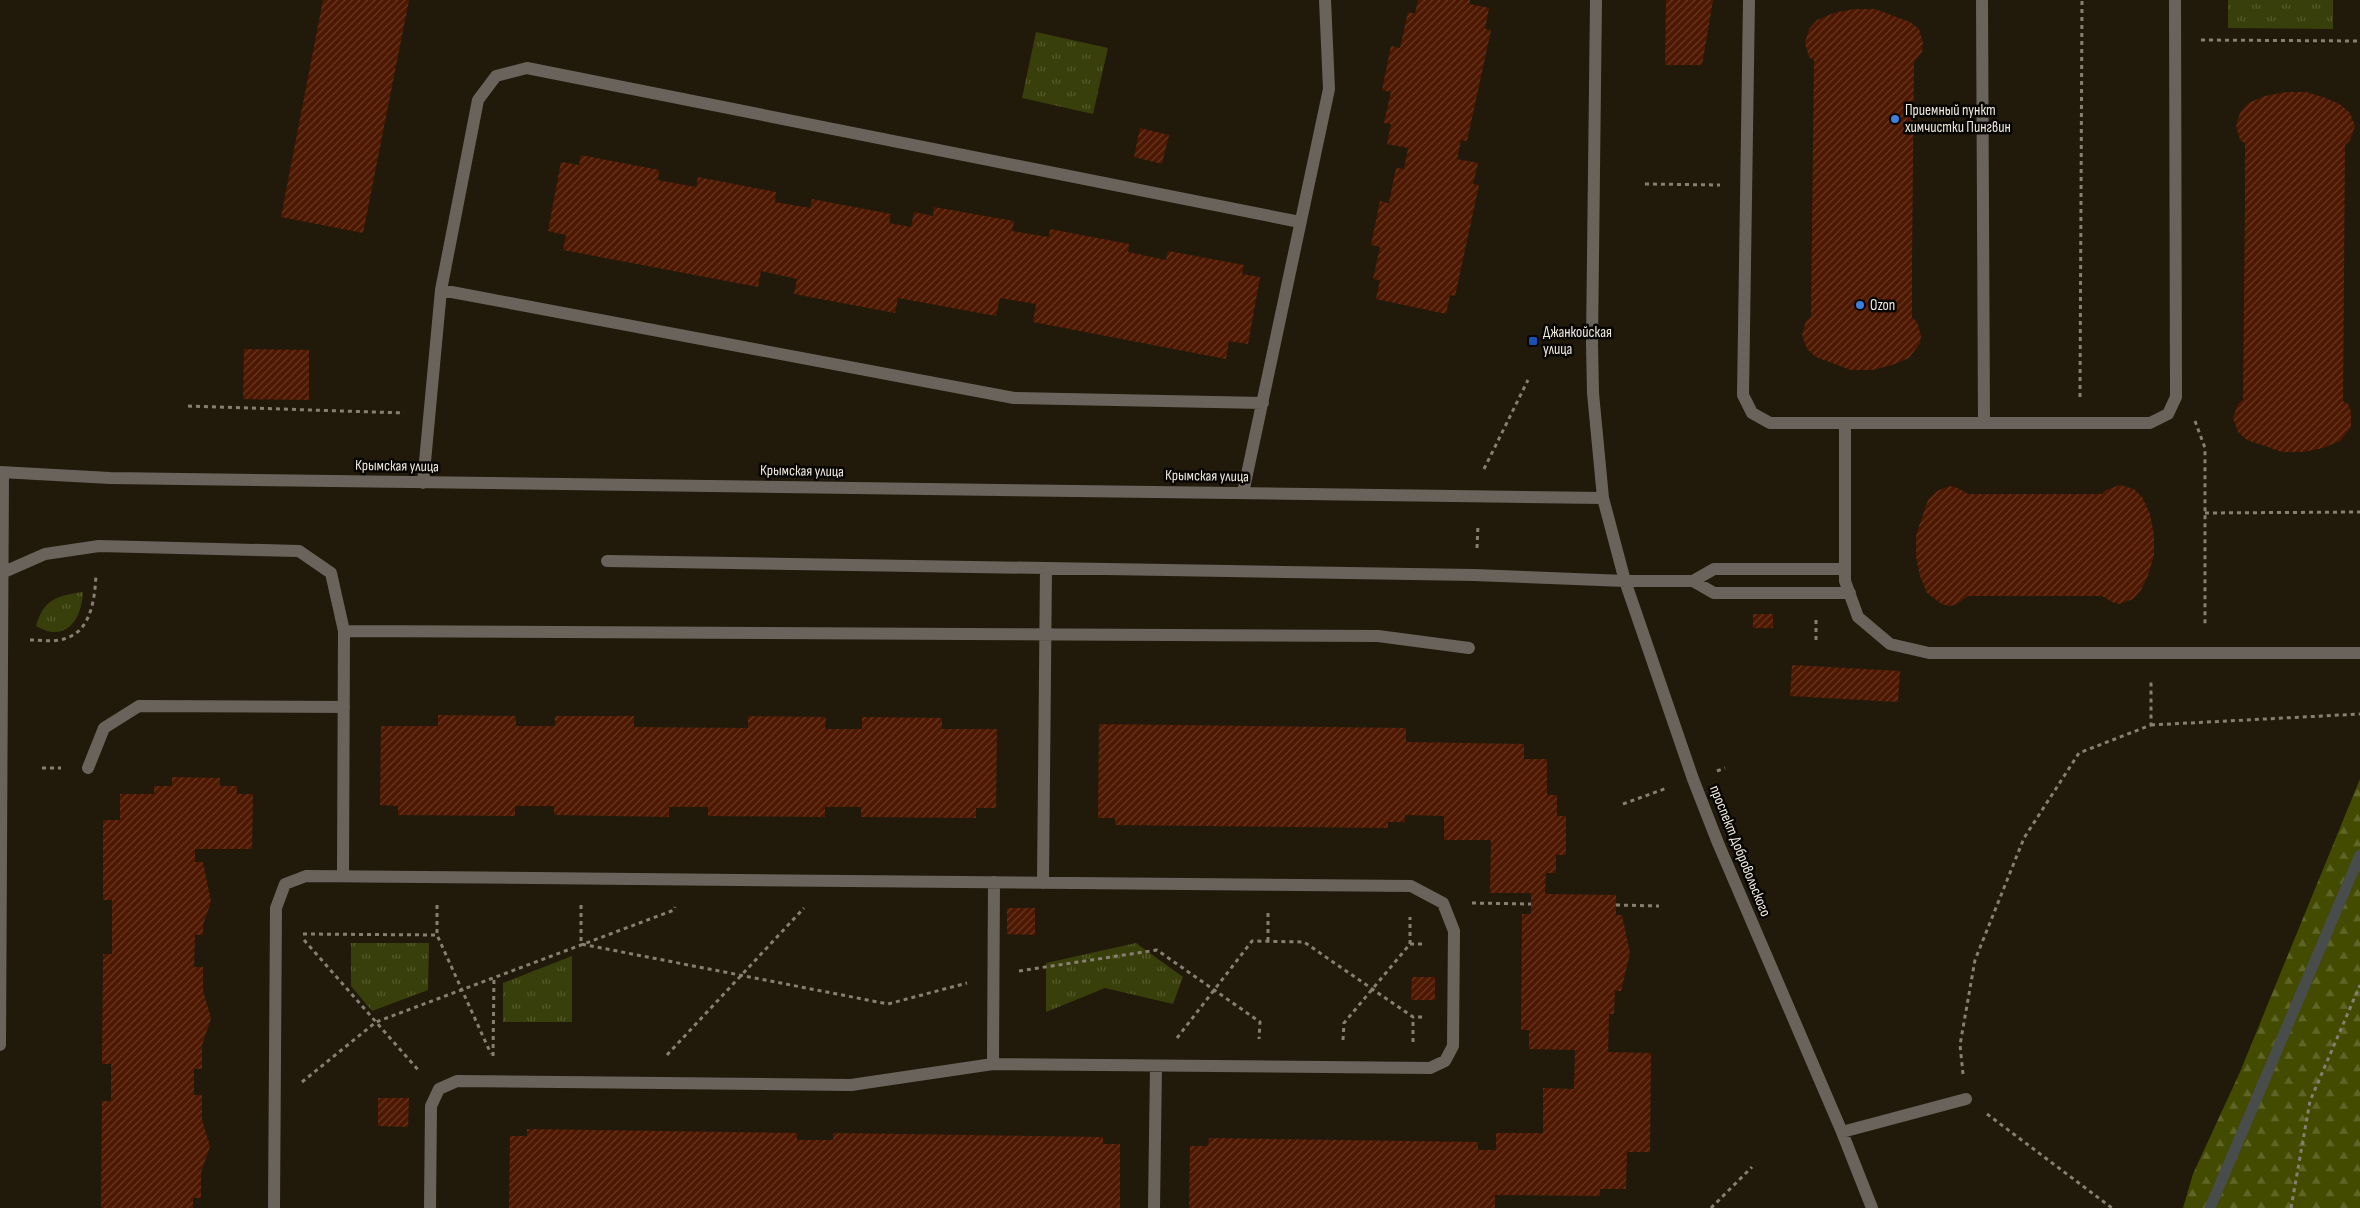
<svg xmlns="http://www.w3.org/2000/svg" width="2360" height="1208" viewBox="0 0 2360 1208" font-family="'Sofia Sans Condensed',sans-serif">
<defs>
<pattern id="grass-tufts" width="24" height="20" patternUnits="userSpaceOnUse" patternTransform="scale(1.25)"><rect width="24" height="20" fill="#393f0a"/><path d="M3 7l-1-3M5 7V3M7 7l1-3M15 17l-1-3M17 17v-4M19 17l1-3" fill="none" stroke="#565b2d"/></pattern>
<pattern id="forest-firs" width="22" height="20" patternUnits="userSpaceOnUse" patternTransform="scale(1.25)"><rect width="22" height="20" fill="#434b01"/><path d="M5 1l3.5 6h-7zM16 11l3.5 6h-7z" fill="#5e6526"/></pattern>
<pattern id="building-hatch" width="6" height="6" patternUnits="userSpaceOnUse" patternTransform="scale(1.25)"><rect width="6" height="6" fill="#4e1700"/><path d="M-1 1l2-2M0 6l6-6M5 7l2-2" fill="none" stroke="#683925"/></pattern>
</defs>
<rect width="100%" height="100%" fill="#211a0a"/>
<path fill="url(#grass-tufts)" d="M2228,0H2333V29L2228,28Z
M1036,32L1108,48L1093,114L1022,98Z
M83,592C82,611 74,634 51,632C46,631 40,628 36,626C44,599 56,596 83,592Z
M351,943H429L428,990L372,1011L351,986Z
M1136,943L1183,977L1173,1004L1105,988L1046,1012V963Z
M572,956V1022H503V983Z"/>
<path fill="url(#forest-firs)" d="M2360,779V1208H2183L2193,1174L2240,1072Z"/>
<g fill="none" stroke-linecap="round" stroke-linejoin="round">
<path stroke="#484c4b" stroke-width="11" d="M2210,1208L2360,855"/>
</g>
<path fill="url(#building-hatch)" d="M323,0H409L363,233L281,217Z
M1418,0H1470V4L1489,8L1485,29L1491,30L1467,141L1461,140L1457,159L1478,163L1473,184L1479,185L1455,296L1450,295L1446,314L1376,299L1380,280L1373,279L1380,247L1371,245L1380,201L1389,203L1396,168L1404,169L1408,148L1387,144L1391,124L1384,123L1391,92L1382,90L1391,46L1400,48L1408,12L1415,14Z
M1666,0H1713L1702,65H1665Z
M1854,9H1875L1910,22L1919,29L1923,43L1922,52L1914,62L1912,260V318L1917,322L1921,336L1920,343L1909,358L1892,365L1872,370H1851L1816,357L1807,349L1802,335L1806,321L1811,317L1814,60L1809,57L1805,43L1809,29L1817,20L1834,13Z
M2286,92H2306L2326,98L2341,105L2350,113L2355,126L2350,140L2345,145L2343,401L2348,404L2351,412V427L2340,441L2323,448L2303,452H2282L2247,440L2238,432L2233,418L2238,404L2243,400L2245,208V143L2240,140L2236,126L2240,113L2248,103L2265,96Z
M1140,128L1169,135L1162,164L1134,157Z
M581,155L659,170L658,180L696,187L698,177L776,192L775,202L810,208L812,199L891,214L889,223L911,227L914,212L933,216L934,207L1014,221L1012,231L1049,237L1050,229L1129,244L1128,252L1166,260L1168,251L1244,265L1242,274L1260,277L1248,344L1229,341L1226,359L1033,322L1036,304L1000,298L996,316L898,298L895,313L794,294L797,279L761,271L758,287L563,250L566,235L548,231L561,162L579,165Z
M244,349L309,350V400L243,399Z
M2120,485L2134,489L2142,497L2150,514L2154,535V555L2148,575L2141,590L2133,599L2119,604L2112,602L2102,596H1968L1957,604L1950,606L1942,604L1927,593L1920,576L1916,556V535L1928,500L1937,491L1950,486L1958,488L1968,494H2102L2106,490Z
M1753,614H1773V628H1753Z
M1792,665L1900,671L1898,702L1790,696Z
M438,715L516,716V726H555V716H634V727L748,728V716L826,717L825,729H862V717L942,718V729H997L996,808H976V818L861,817V807H825V817L708,816V807H669V817L554,815V806H515V816L398,815V806L380,805L381,726H438Z
M1099,724L1406,728V742L1524,744V759H1547V795H1557V816H1566V855H1556V873H1546L1545,894L1616,895V915H1622L1630,953L1621,991H1615L1614,1014H1609L1608,1052L1651,1053L1650,1152H1627L1626,1189H1600V1196L1495,1195V1208H1189L1190,1146H1208L1209,1138L1478,1142V1150H1496V1133H1543V1088L1574,1089L1575,1050L1529,1049V1030H1521L1522,914H1531V893H1490L1491,840H1444V816L1405,815V822H1388V828L1115,825V818H1098Z
M172,777L220,778V786H237V794H253L252,849H195V862H203L211,902L203,925V935H195L194,967H203V991L211,1018L202,1045V1069H194V1095H202V1120L210,1146L201,1173V1198H193V1208H101L102,1101H111V1064H102L103,954H112V900H103V820H120V794H154V786H172Z
M1007,908H1035V935L1007,934Z
M1412,977H1435V1000H1411Z
M378,1098H409L408,1127L378,1126Z
M527,1129L797,1133V1140H833V1133L1103,1137V1144H1120V1208H509L510,1136H527Z"/>
<g fill="none" stroke-linecap="round" stroke-linejoin="round">
<path stroke="#867f72" stroke-width="3" stroke-dasharray="4 4" stroke-linecap="butt" d="M2201,40L2360,41
M1645,184L1720,185
M2080,397L2082,0
M188,406L404,413
M2195,421L2205,448V627
M1484,469L1528,380
M2205,513L2360,512
M1477,548L1478,525
M1816,620V640
M30,640C43,640 57,643 69,637C92,628 95,595 96,575
M2151,725L2360,714
M42,768H61
M1717,771L1725,768
M1623,804L1667,788
M1472,903L1531,904
M437,905V935L491,1054
M581,905V944L888,1004L967,983
M1616,905L1659,906
M303,934L437,935
M304,940L420,1072
M1268,941V912
M1410,944V917
M1019,971L1157,950L1260,1022L1259,1039
M1177,1038L1252,941L1304,942L1413,1017H1426
M1343,1040L1344,1023L1410,944H1426
M1413,1042V1017
M667,1055L804,908
M493,1056L494,977
M1963,1074L1960,1045L1975,960L2024,838L2079,753L2151,725V679
M302,1082L376,1022L674,910L675,907
M1987,1114L2112,1208
M1711,1208L1752,1167
M2291,1208L2310,1101L2360,985"/>
<path stroke="#69635c" stroke-width="12" d="M1596,0L1592,343L1593,393L1603,498L1625,581L1693,779L1718,843L1842,1132L1872,1208
M1749,0L1743,395L1752,413L1770,423H2150L2168,414L2176,397L2175,0
M1982,0L1984,423
M441,290L1014,398L1263,403
M1845,423V581L1858,617L1890,644L1929,653H2360
M0,472L110,478L1603,498
M423,483L441,290L478,100L496,76L527,68L1300,222
M1243,493L1329,89L1325,0
M607,561L1474,575L1625,581H1693L1714,593H1850
M0,571L4,572L45,554L99,546L299,551L331,573L344,631L343,876
M1693,581L1714,569H1845
M344,631L1378,636L1469,648
M88,768L104,728L139,706L344,707
M1043,883L1046,568
M0,1045L3,473
M993,1064L994,882
M1842,1132L1966,1099
M274,1208L276,908L285,884L306,876L1411,886L1443,903L1454,931L1453,1046L1445,1061L1430,1068L993,1064L851,1085L457,1081L439,1089L431,1106L430,1208
M1154,1208L1156,1066"/>
</g>
<g fill="#3f7fe0" stroke="#080602" stroke-width="2">
<circle cx="1895" cy="119" r="5"/>
<circle cx="1860" cy="305" r="5"/>
</g>
<rect fill="#1a4fb4" stroke="#080602" stroke-width="2" x="1528" y="336" width="10" height="10" rx="2.5"/>
<g text-anchor="middle" dominant-baseline="central" stroke-width="5" stroke-linejoin="round" paint-order="stroke">
<g font-size="15" fill="#efe9df" stroke="#080602" text-anchor="start">
<text x="1905" y="110">Приемный пункт<tspan x="1905" dy="17">химчистки Пингвин</tspan></text>
<text x="1870" y="305">Ozon</text>
<text x="1543" y="332">Джанкойская<tspan x="1543" dy="17">улица</tspan></text>
</g>
<g font-size="15" fill="#efe9df" stroke="#080602">
<text transform="translate(397 466) rotate(1)">Крымская улица</text>
<text transform="translate(802 471) rotate(1)">Крымская улица</text>
<text transform="translate(1207 476) rotate(1)">Крымская улица</text>
<text transform="translate(1740 851) rotate(68)">проспект Добровольского</text>
</g>
</g>
</svg>
